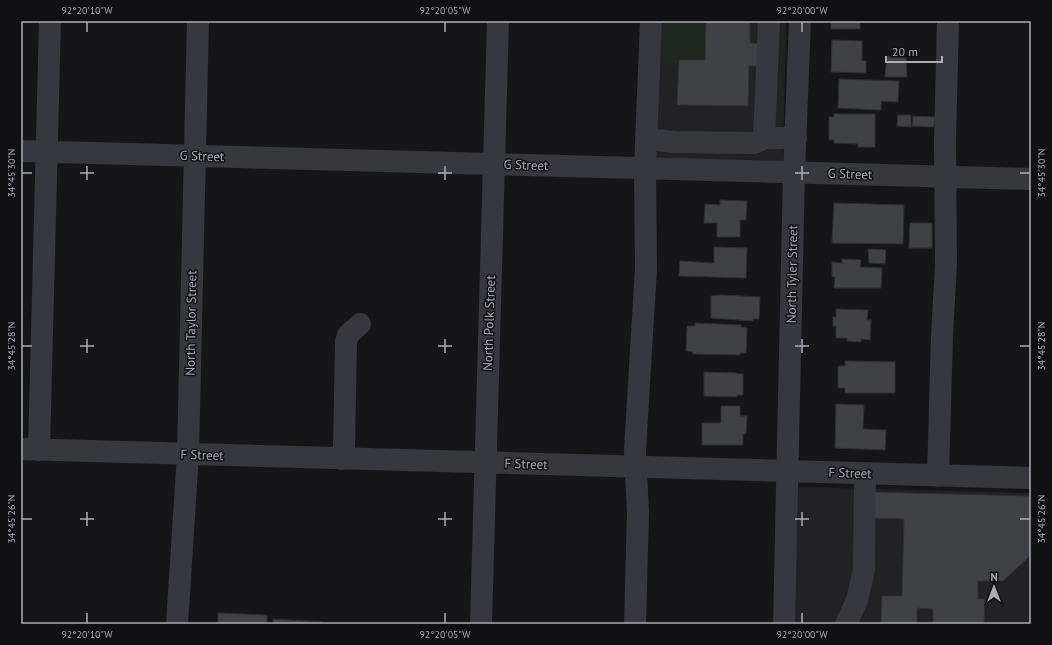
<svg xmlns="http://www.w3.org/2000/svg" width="1052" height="645" viewBox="0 0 1052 645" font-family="'PT Sans',sans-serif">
<rect width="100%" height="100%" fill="#161618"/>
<path fill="#222225" d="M640,21H786L783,162L637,159Z
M797,487L1031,493V624H793Z"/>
<path fill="#1e261f" d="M665,21H706L705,60H679V63L664,62Z"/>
<path fill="#404145" stroke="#303034" d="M706,21H750V43L762,44L761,66H749L748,106L677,105L679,60H705Z
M831,21H860V29H831Z
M832,40L862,41V61H866V73L831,72Z
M887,57L906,58L907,77H885Z
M839,79L899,81L898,102L881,101V110L838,108Z
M834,114H875V147H858V144L834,143V140H829V117H834Z
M898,115H911V127L897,126Z
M913,116L935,117L934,127L912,126Z
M720,200L747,201L746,220H740V237H717V223H704L705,204L720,205Z
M834,203L904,205L903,244L832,243Z
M910,223H932V248H909Z
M714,247L747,248L746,278L679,276L680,261L714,263Z
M868,249L886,250L885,264L869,263Z
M842,259L861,260L860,267L882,268L881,288H834L835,277H832V262L842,263Z
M721,295L760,297L759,319H753V321L711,318V296Z
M836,309L868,310L867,320H871L870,340L861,339V342L847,341V338H836V326H833V317H836Z
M695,323L741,325V327L747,328L746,353H740V355L693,354V352L686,351L687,326H695Z
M845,361L895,362V393H845V388H838V366H845Z
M704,372L737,373V374H743V395H737V397L704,396Z
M836,404L864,405L863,429L886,430L885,450L835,448Z
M721,406H740V416H747L746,434H743V445H702V423H721Z
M873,492L1031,496V555L1003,581H978V599H985L984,624H933V609L917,608V624H881L882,596H902L904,519L872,518Z
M218,613L267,615V624H218Z
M273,619L323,622V624H273Z"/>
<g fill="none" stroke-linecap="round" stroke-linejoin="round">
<path stroke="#37383d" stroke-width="22" d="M764,138L769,21
M647,139L674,142L755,143L764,138H796
M21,151L1031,179
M21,449L1031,478
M39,450L50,21
M341,459L344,447L346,342L348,335L360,324
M938,476L942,335L946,264L945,141L948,21
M177,624L188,454L198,21
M481,624L498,21
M635,624L638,513L635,450L646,268L645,168L651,21
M784,624L794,172L800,21
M846,624L857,600L864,570L865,474"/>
</g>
<path fill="none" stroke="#a8adb8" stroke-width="1.5" d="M87,22V32M445,22V32M802,22V32M87,166V180M445,166V180M802,166V180M22,173H32M80,173H94M438,173H452M795,173H809M1020,173H1030M87,339V353M445,339V353M802,339V353M22,346H32M80,346H94M438,346H452M795,346H809M1020,346H1030M87,512V526M445,512V526M802,512V526M22,519H32M80,519H94M438,519H452M795,519H809M1020,519H1030M87,613V623M445,613V623M802,613V623"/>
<g text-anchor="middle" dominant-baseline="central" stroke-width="3" stroke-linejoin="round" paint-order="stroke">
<g font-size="13" fill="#a8adb8" stroke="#111113">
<text transform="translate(202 156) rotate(2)">G Street</text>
<text transform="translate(526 165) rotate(2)">G Street</text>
<text transform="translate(850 174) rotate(2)">G Street</text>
<text transform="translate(792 274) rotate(-89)">North Tyler Street</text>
<text transform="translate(191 323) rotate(-89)">North Taylor Street</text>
<text transform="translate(489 323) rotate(-88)">North Polk Street</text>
<text transform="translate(202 455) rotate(2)">F Street</text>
<text transform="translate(526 464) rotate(2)">F Street</text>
<text transform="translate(850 473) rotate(2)">F Street</text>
</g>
</g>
<rect width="1052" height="645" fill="none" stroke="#111113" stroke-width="44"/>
<g transform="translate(994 587)" stroke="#111113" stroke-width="3" paint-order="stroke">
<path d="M0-3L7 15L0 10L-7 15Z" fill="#a8adb8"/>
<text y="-6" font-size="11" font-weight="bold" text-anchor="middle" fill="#a8adb8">N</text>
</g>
<path d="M886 56v6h56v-6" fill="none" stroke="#a8adb8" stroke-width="2"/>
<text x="892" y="56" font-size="12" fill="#a8adb8" stroke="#111113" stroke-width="3" paint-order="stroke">20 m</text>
<rect x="22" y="22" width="1008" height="601" fill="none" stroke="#a8adb8" stroke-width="1.5"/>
<g font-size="10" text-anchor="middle" fill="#a8adb8">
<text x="87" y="14">92°20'10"W</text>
<text x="445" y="14">92°20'05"W</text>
<text x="802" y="14">92°20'00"W</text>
<text transform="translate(11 173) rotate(-90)" y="4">34°45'30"N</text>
<text transform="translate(1041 173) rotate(-90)" y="4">34°45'30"N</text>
<text transform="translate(11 346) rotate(-90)" y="4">34°45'28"N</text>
<text transform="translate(1041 346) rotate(-90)" y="4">34°45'28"N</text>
<text transform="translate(11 519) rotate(-90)" y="4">34°45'26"N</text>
<text transform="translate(1041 519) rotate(-90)" y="4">34°45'26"N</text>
<text x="87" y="638">92°20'10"W</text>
<text x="445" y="638">92°20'05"W</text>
<text x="802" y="638">92°20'00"W</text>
</g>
</svg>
